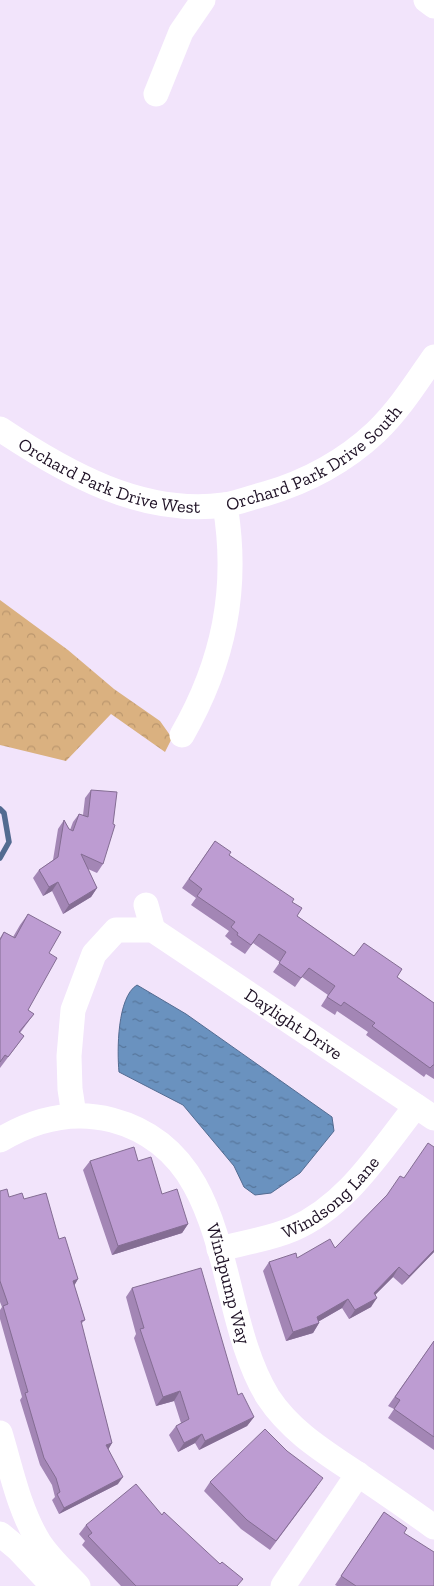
<svg xmlns="http://www.w3.org/2000/svg" width="434" height="1586" viewBox="0 0 434 1586" font-family="'Zilla Slab',serif">
<defs>
<pattern id="forest-crowns" width="20" height="18" patternUnits="userSpaceOnUse" patternTransform="scale(1.25)"><rect width="20" height="18" fill="#dab180"/><path d="M2 6a3 3 0 1 1 6 0M12 15a3 3 0 1 1 6 0" fill="none" stroke="#bb976e"/></pattern>
<pattern id="water-ripples" width="26" height="14" patternUnits="userSpaceOnUse" patternTransform="scale(1.25)"><rect width="26" height="14" fill="#6a92bf"/><path d="M2 4q2-2 4 0t4 0M15 11q2-2 4 0t4 0" fill="none" stroke="#57769b"/></pattern>
</defs>
<rect width="100%" height="100%" fill="#f2e4fb"/>
<path fill="url(#forest-crowns)" d="M0,600L68,650L114,689L160,721L172,738L165,752L111,714L66,761L0,745Z"/>
<path fill="url(#water-ripples)" stroke="#536b91" d="M137,985L186,1014L332,1117L334,1131L300,1173L271,1193L255,1195L244,1187L234,1166L183,1105L119,1072C117,1051 117,997 137,985Z"/>
<g fill="none" stroke-linecap="round" stroke-linejoin="round">
<path stroke="#536b91" stroke-width="5.5" d="M0,809L4,813L9,842L0,858"/>
<g stroke="#fff" stroke-width="25">
<path d="M426,0L434,6"/>
<path d="M156,94L181,32L203,0"/>
<path id="s1" d="M0,429C66,473 142,516 224,505C238,503 252,497 265,494C306,482 344,462 376,432C399,410 416,383 434,357"/>
<path d="M182,735C224,662 239,588 225,505"/>
<path d="M146,905L153,930"/>
<path id="s2" d="M74,1115L70,1089L69,1056L73,1010L94,954L116,930H153L434,1118"/>
<path id="s3" d="M0,1140C35,1119 73,1110 112,1120C237,1153 213,1308 268,1397C291,1432 325,1452 359,1475C384,1492 409,1509 434,1527"/>
<path id="s4" d="M219,1249C243,1243 270,1239 293,1229C348,1205 380,1151 416,1106"/>
<path d="M0,1433C11,1469 19,1510 39,1542C50,1559 65,1572 78,1586"/>
<path d="M0,1534L17,1548L53,1586"/>
<path d="M283,1586L358,1474"/>
</g>
</g>
<path fill="#a386b5" d="M91,790L103,864L97,873L88,869L97,888L91,897L63,914L52,891L43,896L33,878L39,870L53,860L58,829L64,820L69,829L70,830L73,822L79,814L83,815L85,798Z
M215,841L229,855L292,902L297,916L354,956L397,977L434,1003V1079L426,1074L424,1077L366,1035L368,1032L337,1011L335,1015L321,1006L328,995L302,977L295,987L273,972L280,962L253,943L245,954L230,944L232,942L225,936L229,931L191,905L196,898L182,888Z
M28,914L49,953L28,1010L34,1014L20,1033L24,1036L0,1068V938L4,932L13,937L20,925Z
M434,1147V1252L402,1285L393,1277L375,1295L371,1307L349,1319L342,1308L319,1321V1323L313,1333L286,1341L263,1271L269,1262L297,1258L335,1248Z
M90,1161H138L162,1194L188,1224L182,1233L112,1255L83,1170Z
M0,1191L9,1197L24,1199L59,1239L78,1279L74,1285L85,1320L81,1324L112,1443L108,1449L118,1484L59,1514L52,1500L55,1497L52,1485L40,1465L20,1400L22,1397L0,1319V1310L2,1307L0,1302Z
M132,1288L238,1395L254,1417L247,1426L199,1450L195,1443L178,1452L169,1435L176,1426L181,1423L174,1401L156,1406L134,1338L136,1334L126,1297Z
M434,1341V1450L388,1418L394,1409L388,1406Z
M210,1482L317,1487L270,1550L241,1529L204,1491Z
M384,1512L404,1533L434,1586H337L335,1585Z
M162,1515L238,1586H121L82,1545L85,1541L79,1534L86,1525Z"/>
<path fill="#846d93" d="M58,882L52,891L43,896L49,887Z
M97,888L91,897L63,914L69,905Z
M188,1224L182,1233L112,1255L118,1246Z
M434,1250V1252L402,1285L409,1276Z
M399,1267L393,1277L368,1302L374,1293Z
M78,1279L74,1286L73,1281Z
M377,1298L371,1307L349,1319L355,1310Z
M348,1299L342,1308L311,1326L317,1317Z
M319,1323L313,1333L286,1341L293,1332Z
M180,1391L174,1401L156,1406L163,1397Z
M254,1417L247,1426L199,1450L205,1441Z
M202,1434L195,1443L178,1452L184,1443Z
M112,1443L108,1450L106,1445Z
M123,1477L118,1484L59,1514L64,1508Z"/>
<path fill="#bd9cd2" stroke="#846d93" d="M91,790L117,792L113,824L115,825L103,864L81,854L97,888L69,905L58,882L49,887L39,870L58,857L64,820L69,829L73,831L79,814L88,817Z
M215,841L231,852L229,855L294,899L292,902L302,908L297,916L354,956L364,943L402,969L397,977L434,1003V1065H433L430,1068L372,1026L375,1023L344,1002L341,1006L327,997L335,986L309,968L301,978L279,963L286,952L259,934L251,945L237,935L238,933L231,927L235,922L197,896L202,889L189,879Z
M28,914L61,932L49,953L57,958L28,1010L34,1014L19,1032L24,1036L8,1057L5,1055L0,1062V940L4,932L15,938Z
M428,1143L434,1147V1250L409,1276L399,1267L374,1293L377,1298L355,1310L348,1299L317,1317L319,1323L293,1332L269,1262L296,1253L297,1258L330,1239L335,1248L387,1195L400,1176L404,1178Z
M134,1147L138,1161L151,1157L162,1194L177,1189L188,1224L118,1246L90,1161Z
M7,1189L9,1197L22,1193L24,1199L46,1193L59,1239L65,1237L78,1279L73,1281L85,1320L81,1321L112,1443L106,1445L123,1477L64,1508L57,1494L60,1492L56,1478L44,1458L25,1393L28,1392L3,1306L8,1304L0,1281V1191Z
M201,1268L238,1395L242,1393L254,1417L205,1441L202,1434L184,1443L176,1426L189,1419L180,1391L163,1397L140,1329L144,1328L132,1288Z
M434,1341V1437L394,1409L400,1400L395,1397Z
M265,1429L287,1451L323,1478L276,1541L247,1520L210,1482Z
M136,1484L162,1515L164,1512L220,1564L222,1562L243,1579L237,1586H136L88,1536L92,1533L86,1525Z
M384,1512L407,1528L404,1533L434,1552V1586H356L341,1576Z"/>
<g text-anchor="middle" dominant-baseline="central" stroke-width="4" stroke-linejoin="round" paint-order="stroke">
<g font-size="18" fill="#1e1125" stroke="#f2e4fb">
<text stroke="none"><textPath href="#s1" startOffset="345">Orchard Park Drive South</textPath></text>
<text stroke="none"><textPath href="#s1" startOffset="121">Orchard Park Drive West</textPath></text>
<text stroke="none"><textPath href="#s2" startOffset="404">Daylight Drive</textPath></text>
<text stroke="none"><textPath href="#s4" startOffset="126">Windsong Lane</textPath></text>
<text stroke="none"><textPath href="#s3" startOffset="330">Windpump Way</textPath></text>
</g>
</g>
</svg>
